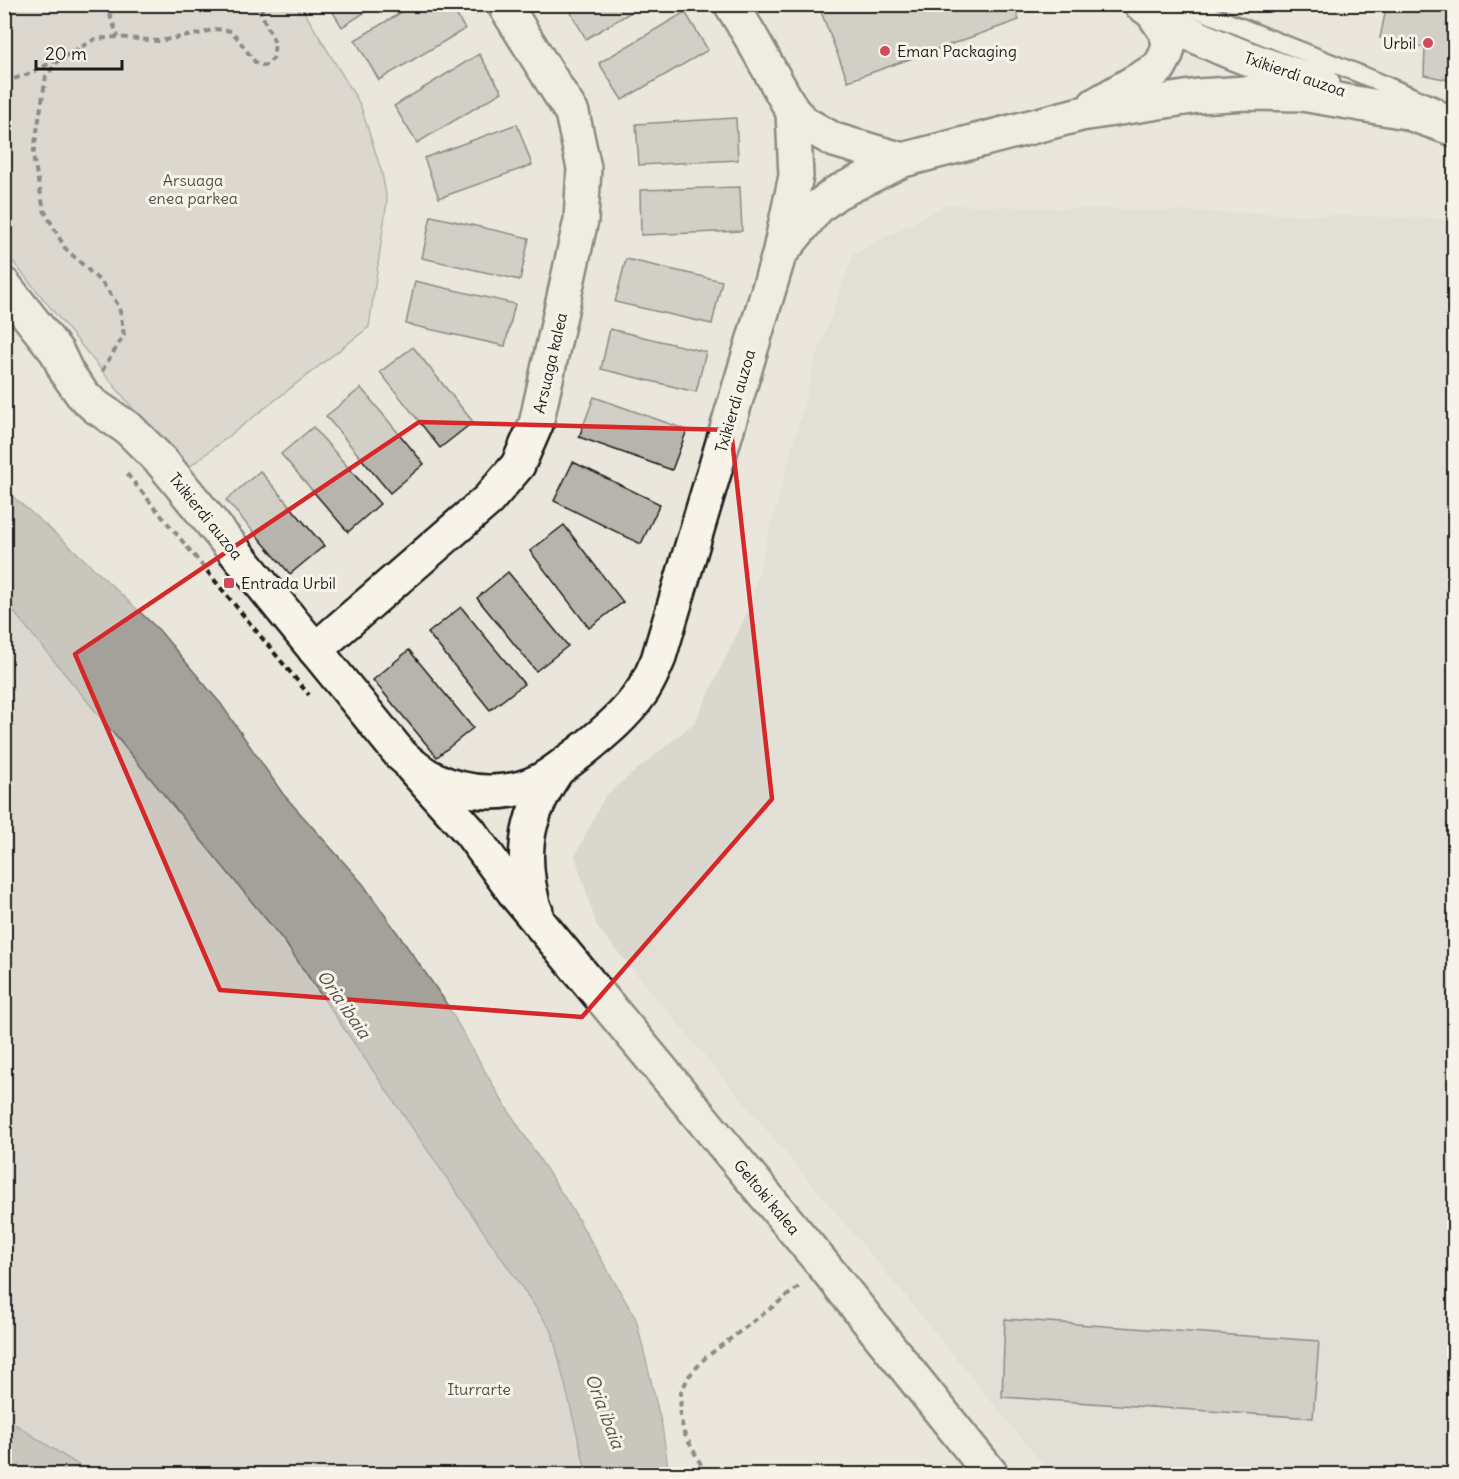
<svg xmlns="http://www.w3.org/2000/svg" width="1459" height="1479" viewBox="0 0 1459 1479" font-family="Delius,sans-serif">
<rect width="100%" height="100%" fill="#eae6dc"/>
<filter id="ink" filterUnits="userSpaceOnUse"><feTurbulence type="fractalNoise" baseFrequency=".0167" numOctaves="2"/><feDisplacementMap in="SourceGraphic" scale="12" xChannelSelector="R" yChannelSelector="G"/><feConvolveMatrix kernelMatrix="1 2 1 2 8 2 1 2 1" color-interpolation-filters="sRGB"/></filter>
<g filter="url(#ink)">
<path fill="#dad7ce" d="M946,205L1436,218L1454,224V1474H1051L894,1282L597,927L575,856L605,796L695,722L748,611L816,359L853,255Z"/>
<path fill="#ccc8c0" stroke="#74726e" stroke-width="1.5" d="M4,5H300L360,104L382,173L387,201L369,327L184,471L5,252Z
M5,603L10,607L284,941L552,1331L587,1474H92L5,1418Z"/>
<path fill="#a3a19a" stroke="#6d6c68" stroke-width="1.5" d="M4,489L72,548L159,630L221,704L283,794L363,884L443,998L501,1099L575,1214L636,1319L662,1426L669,1474H587L552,1331L284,941L10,607L5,603Z
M4,1418H5L92,1474H5Z"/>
<path fill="#b6b4ac" stroke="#1c1c1c" stroke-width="1.5" d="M328,4H378L342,27Z
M415,4H450L465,29L379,80L355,40Z
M566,4H645L586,39Z
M818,4H1013L1019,20L848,81Z
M1387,4H1454V81L1424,75L1425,48L1380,38Z
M685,12L708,50L622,100L599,63Z
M479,54L502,92L417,143L394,106Z
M736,118L738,160L639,165L636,124Z
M517,124L532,165L439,198L424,158Z
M740,187L742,231L641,235L640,190Z
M431,216L529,238L520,280L422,258Z
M626,259L722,281L712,324L615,302Z
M415,281L515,304L505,346L406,324Z
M610,329L706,352L696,392L601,369Z
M413,347L473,422L440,448L380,372Z
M361,388L424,464L390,493L326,416Z
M594,397L687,430L672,470L579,437Z
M313,427L380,504L348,532L281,454Z
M573,462L660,504L641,544L554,501Z
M260,471L324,546L290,574L226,500Z
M564,525L623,602L589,628L530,551Z
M508,572L568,646L536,671L477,598Z
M461,607L524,684L490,710L428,633Z
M409,650L473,728L437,757L373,680Z
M1005,1319L1319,1341L1313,1418L1002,1397Z"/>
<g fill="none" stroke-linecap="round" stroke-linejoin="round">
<defs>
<path id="lane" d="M1183,4L1357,73L1435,106L1443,111"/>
<path id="street" d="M315,650L488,500L518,465L536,424L581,220L584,168L572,113L504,4
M412,767L470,832L517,896L825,1267L991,1474
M536,912C532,904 531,894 529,885C521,839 532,807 557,770"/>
<path id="secondary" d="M1141,4C1196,43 1260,64 1323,84
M1095,105L1159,68L1166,55L1169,44L1166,32L1153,13
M1386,105L1454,129
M793,112L804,123L834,140L903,160
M782,251L818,207L836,193L903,160L1081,114L1198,96L1246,93L1302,94L1407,112
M4,285L57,352L67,373L82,394L95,406L129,429L162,462L401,755C411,764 421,773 434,779C466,795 509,797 541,780C556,772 568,761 582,751C604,733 625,716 641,693C648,684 653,671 658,660L779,255L796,176L793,112L751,37L731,4"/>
</defs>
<use href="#lane" stroke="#1c1c1c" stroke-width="21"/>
<use href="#street" stroke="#1c1c1c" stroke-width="38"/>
<use href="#secondary" stroke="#1c1c1c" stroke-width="38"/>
<path stroke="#1c1c1c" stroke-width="4" stroke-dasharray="6 4.5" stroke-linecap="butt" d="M106,4L118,37
M4,82L26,75L59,59
M102,371L124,335L119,306L103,284L65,248L44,210L33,156L46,76L60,59L95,39L118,37L159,41L198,34L215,29L232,31L255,62L264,66L273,59L275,43L261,13L263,4
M127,474L309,695
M706,1474L684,1433L680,1415L681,1392L689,1376L705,1358L800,1286"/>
<use href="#lane" stroke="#f7f3e8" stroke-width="16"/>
<use href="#street" stroke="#f7f3e8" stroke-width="33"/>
<use href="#secondary" stroke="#f7f3e8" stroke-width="33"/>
</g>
</g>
<path d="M0 0H1459V1479H0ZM419,422L731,430L772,799L582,1017L220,990L75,654Z" fill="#eae6dc" fill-opacity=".55" fill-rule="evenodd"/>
<path fill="none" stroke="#d62828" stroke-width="4.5" stroke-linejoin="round" d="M419,422L731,430L772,799L582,1017L220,990L75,654Z"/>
<g fill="#d1495b" stroke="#f7f3e8" stroke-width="2">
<circle cx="1428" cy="43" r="6"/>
<circle cx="885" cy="51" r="6"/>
<rect x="223" y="577" width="12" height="12" rx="3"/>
</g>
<g text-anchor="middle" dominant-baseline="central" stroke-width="6" stroke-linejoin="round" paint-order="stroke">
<g font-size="16" fill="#1c1c1c" stroke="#f7f3e8" text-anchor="start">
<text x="1416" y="43" text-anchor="end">Urbil</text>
<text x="897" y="51">Eman Packaging</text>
<text x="241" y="583">Entrada Urbil</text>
</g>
<g font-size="16" fill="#1c1c1c" stroke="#f7f3e8">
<text transform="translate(1295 74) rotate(19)">Txikierdi auzoa</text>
<text transform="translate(550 363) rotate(-77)">Arsuaga kalea</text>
<text transform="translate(735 401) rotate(-74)">Txikierdi auzoa</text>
<text transform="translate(206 516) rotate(51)">Txikierdi auzoa</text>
<text transform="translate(767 1197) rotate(50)">Geltoki kalea</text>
</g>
<g font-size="16" fill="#51504d" stroke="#f7f3e8">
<text x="193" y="180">Arsuaga<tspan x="193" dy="18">enea parkea</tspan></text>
<text x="479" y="1389">Iturrarte</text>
</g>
<g font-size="18" font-style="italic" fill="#52514e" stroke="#f7f3e8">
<text transform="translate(344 1004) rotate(55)">Oria ibaia</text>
<text transform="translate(605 1411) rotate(69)">Oria ibaia</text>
</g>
</g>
<rect width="1459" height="1479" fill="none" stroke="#f7f3e8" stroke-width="24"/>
<rect x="12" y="12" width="1435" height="1455" fill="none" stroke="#1c1c1c" stroke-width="2" filter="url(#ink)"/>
<path d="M36 60v9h86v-9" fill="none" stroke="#1c1c1c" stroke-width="3"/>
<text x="45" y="60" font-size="18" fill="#1c1c1c" stroke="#f7f3e8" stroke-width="4.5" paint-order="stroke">20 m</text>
</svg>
